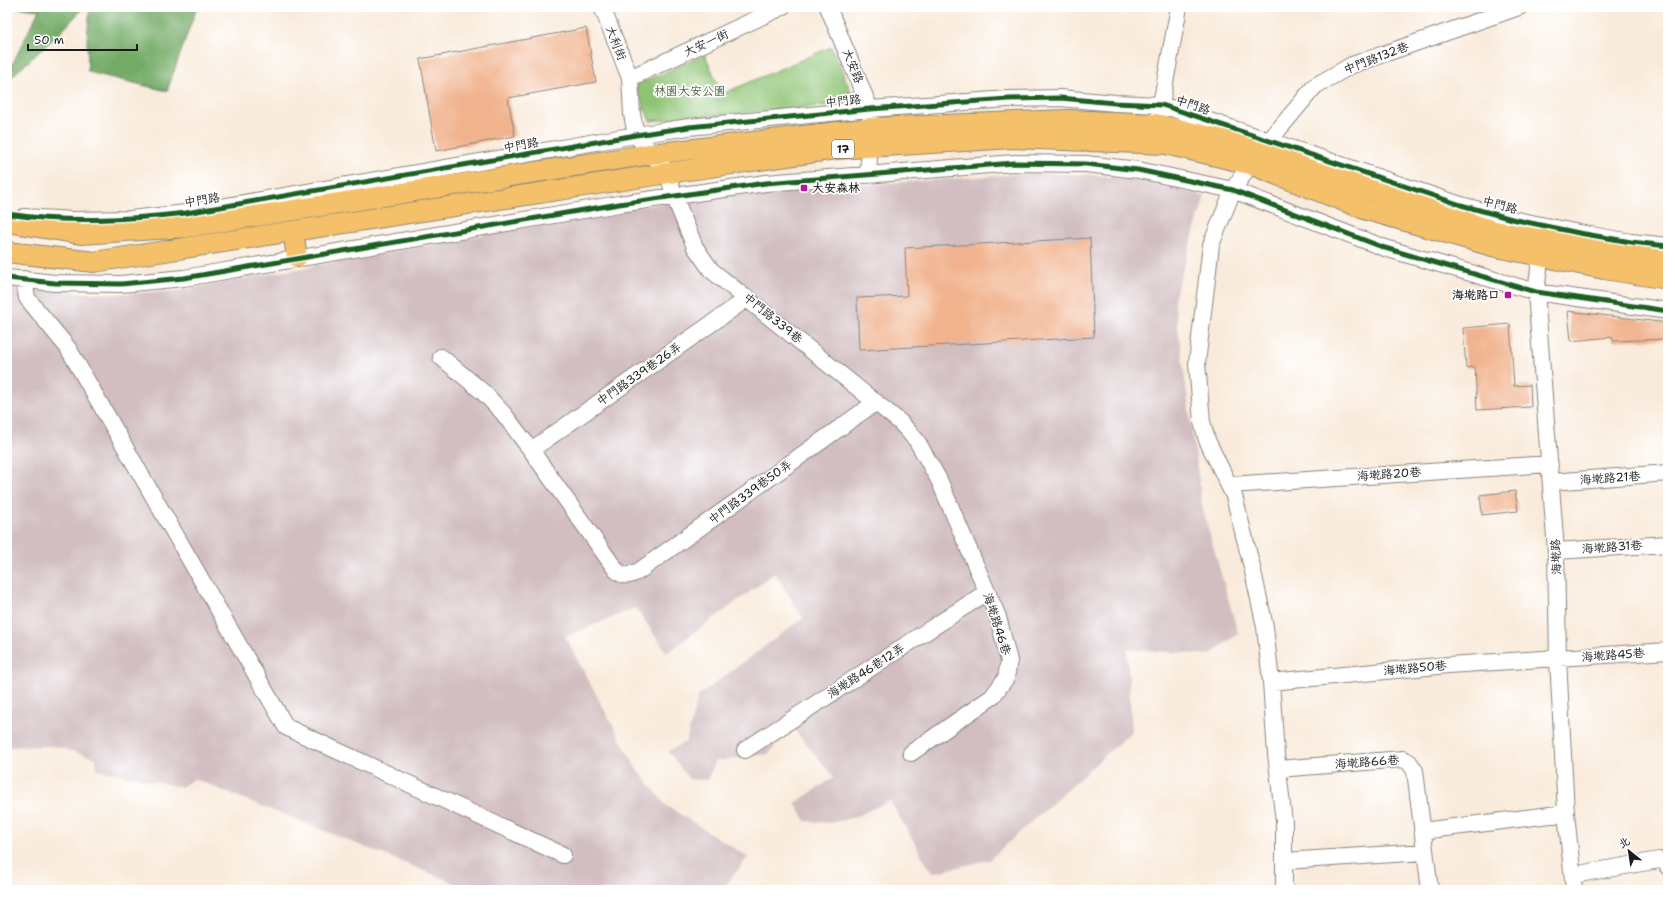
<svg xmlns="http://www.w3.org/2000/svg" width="1675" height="897" viewBox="0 0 1675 897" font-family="'Shantell Sans','LXGW WenKai TC',sans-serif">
<rect width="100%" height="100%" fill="#fff"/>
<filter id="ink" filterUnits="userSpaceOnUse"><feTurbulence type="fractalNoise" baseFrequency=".025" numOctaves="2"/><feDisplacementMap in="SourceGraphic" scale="8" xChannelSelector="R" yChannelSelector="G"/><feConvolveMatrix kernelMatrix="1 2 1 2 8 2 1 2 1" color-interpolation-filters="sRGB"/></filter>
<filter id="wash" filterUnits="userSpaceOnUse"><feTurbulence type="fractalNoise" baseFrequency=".012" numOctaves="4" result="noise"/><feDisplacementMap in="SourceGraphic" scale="16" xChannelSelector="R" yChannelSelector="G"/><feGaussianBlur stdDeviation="0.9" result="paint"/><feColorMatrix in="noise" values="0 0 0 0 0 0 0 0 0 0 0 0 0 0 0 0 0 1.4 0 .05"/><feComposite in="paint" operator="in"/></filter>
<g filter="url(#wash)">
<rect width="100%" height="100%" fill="#f9ebdb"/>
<path fill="#d2bec1" d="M1037,173L1090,175L1117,178L1143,182L1205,196L1174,299L1203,510L1238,633L1210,655L1127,649L1132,731L989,860L932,873L890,801L855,817L831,823L806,821L795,803L834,777L793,728L768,754L716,761L707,780L689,779L668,751L686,742L698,696L803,618L775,573L667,653L636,608L565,637L636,768L667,806L748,857L722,890H472L194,779L181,787L97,770L96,758L55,746L7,747V281L59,290L86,293L116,294L175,291L699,196Z"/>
<path fill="#8fc475" stroke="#567048" d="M831,47L856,103L650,121L635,85L705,55L722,94Z"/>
<path fill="#73aa66" stroke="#486341" d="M13,7H84L60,33L7,81V75L39,10Z
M90,7H197L167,91L88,72L87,38Z"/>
<g id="blocks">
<path fill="#f1b38e" d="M586,28L596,82L508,98L515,136L436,151L420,59Z
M1090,238L1094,337L859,350L857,298L907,296L905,248Z
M1568,311L1668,323V339L1613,341L1612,337L1571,341Z
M1510,324L1514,386L1530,385L1531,407L1477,410L1475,367L1466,368L1463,328Z
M1515,491L1518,511L1482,515L1480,495Z"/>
</g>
</g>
<g filter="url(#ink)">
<use href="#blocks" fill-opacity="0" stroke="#8a847c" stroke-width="1"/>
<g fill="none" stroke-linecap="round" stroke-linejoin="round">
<defs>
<path id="minor" d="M602,7L630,78L632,114L636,135L668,173L674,196L695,247L711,270L900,422L917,441L939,480L998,617L1009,661L1006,678L992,697L911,753
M828,7L870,109L871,128L868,175
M630,78L782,7
M1159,115L1179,7
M24,217L72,220L130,219L186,213L636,135L689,127L870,109L1008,99L1060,98L1115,103L1162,105L1461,205L1512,219L1579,233L1631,242L1668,246
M1542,245L1536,292L1556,551L1558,659L1566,813L1574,890
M7,278L55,283L121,284L184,278L619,204L766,183L1014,163L1086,164L1138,170L1233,190L1385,248L1536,292L1668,311
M24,279L27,298L68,348L286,727L563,855
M441,357L484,393L503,413L531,450L616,570C625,578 629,576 639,571L876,402
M531,450L748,298
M1551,482L1668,473
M1229,485L1550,464
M1556,551L1668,544
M1271,682L1448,665L1668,651
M745,750L987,592
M1278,769L1403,759L1409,762L1415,771L1430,890
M1422,831L1566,813
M1285,861L1425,852
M1573,875L1659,860L1665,862L1668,867
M1284,890V822L1276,754L1271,682L1265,627L1252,567L1234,496L1207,440L1202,422L1197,363L1211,245L1233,190L1250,164L1315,86L1352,65L1519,7"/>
<path id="major" d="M7,222L81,234L186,227L651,154L871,128L1068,120L1156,124L1240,144L1305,168L1490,230L1606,252L1668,261
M293,231L297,257
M7,252L94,262L668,173L836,149L1012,138L1166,144L1250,164L1367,210L1492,246L1604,269L1668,279"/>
</defs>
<use href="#minor" stroke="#8a847c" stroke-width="18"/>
<use href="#major" stroke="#8a847c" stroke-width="22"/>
<use href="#minor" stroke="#fff" stroke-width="16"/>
<use href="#major" stroke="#f4c16a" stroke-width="20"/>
<defs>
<path id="cycleway" d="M7,214C67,223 126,220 186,213L636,135L689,127L870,109L1008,99L1060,98L1115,103L1162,105L1461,205L1512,219L1579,233L1631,242L1668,246
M7,278L55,283L121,284L184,278L619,204L766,183L1014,163L1086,164L1138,170L1233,190L1385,248L1536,292L1668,311"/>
</defs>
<use href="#cycleway" stroke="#fff" stroke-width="8"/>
<use href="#cycleway" stroke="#1b5e20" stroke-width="5"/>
</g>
</g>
<g fill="#b5179e" stroke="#fff" stroke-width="1.5">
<rect x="800" y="184" width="8" height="8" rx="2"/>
<rect x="1504" y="291" width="8" height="8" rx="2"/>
</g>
<g text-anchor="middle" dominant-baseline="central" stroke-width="3.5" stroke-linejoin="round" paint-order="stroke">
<rect fill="#fff" stroke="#606060" stroke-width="1" x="832" y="140" width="22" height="18" rx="3"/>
<g font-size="11" font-weight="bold" fill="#1c1c1c">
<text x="843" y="149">17</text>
</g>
<g font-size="12" fill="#1c1c1c" stroke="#fff">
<text transform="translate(616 43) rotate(69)">大利街</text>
<text transform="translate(706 43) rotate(-25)">大安一街</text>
<text transform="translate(1376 58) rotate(-21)">中門路132巷</text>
<text transform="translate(853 66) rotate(68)">大安路</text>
<text transform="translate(843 101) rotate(-6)">中門路</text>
<text transform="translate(1193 105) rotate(19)">中門路</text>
<text transform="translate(521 145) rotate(-10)">中門路</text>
<text transform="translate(202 200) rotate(-9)">中門路</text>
<text transform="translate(1500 205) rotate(15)">中門路</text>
<text transform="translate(773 318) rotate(39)">中門路339巷</text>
<text transform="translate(639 374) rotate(-35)">中門路339巷26弄</text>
<text transform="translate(1389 474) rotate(-4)">海墘路20巷</text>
<text transform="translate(1610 478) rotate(-4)">海墘路21巷</text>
<text transform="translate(750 492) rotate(-36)">中門路339巷50弄</text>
<text transform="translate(1612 547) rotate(-4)">海墘路31巷</text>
<text transform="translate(1556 557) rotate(-92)">海墘路</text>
<text transform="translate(997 624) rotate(72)">海墘路46巷</text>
<text transform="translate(1613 655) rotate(-4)">海墘路45巷</text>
<text transform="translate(1415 668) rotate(-5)">海墘路50巷</text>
<text transform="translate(866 671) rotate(-33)">海墘路46巷12弄</text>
<text transform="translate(1367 762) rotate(-4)">海墘路66巷</text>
</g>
<g font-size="12" fill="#4a5f40" stroke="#fff">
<text x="690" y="91">林園大安公園</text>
</g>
<g font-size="12" font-weight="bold" fill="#1c1c1c" stroke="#fff" text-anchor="start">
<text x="812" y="188">大安森林</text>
<text x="1500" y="295" text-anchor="end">海墘路口</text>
</g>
</g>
<rect width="1675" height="897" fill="none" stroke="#fff" stroke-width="24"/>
<g transform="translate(1629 851) rotate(330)" stroke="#ffffff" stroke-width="3" paint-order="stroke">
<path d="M0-3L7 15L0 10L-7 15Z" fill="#1c1c1c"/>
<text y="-6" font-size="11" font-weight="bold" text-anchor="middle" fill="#1c1c1c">北</text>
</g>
<path d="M28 44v6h109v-6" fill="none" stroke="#1c1c1c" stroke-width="2"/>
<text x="34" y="44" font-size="12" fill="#1c1c1c" stroke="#ffffff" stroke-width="3" paint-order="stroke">50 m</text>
</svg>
